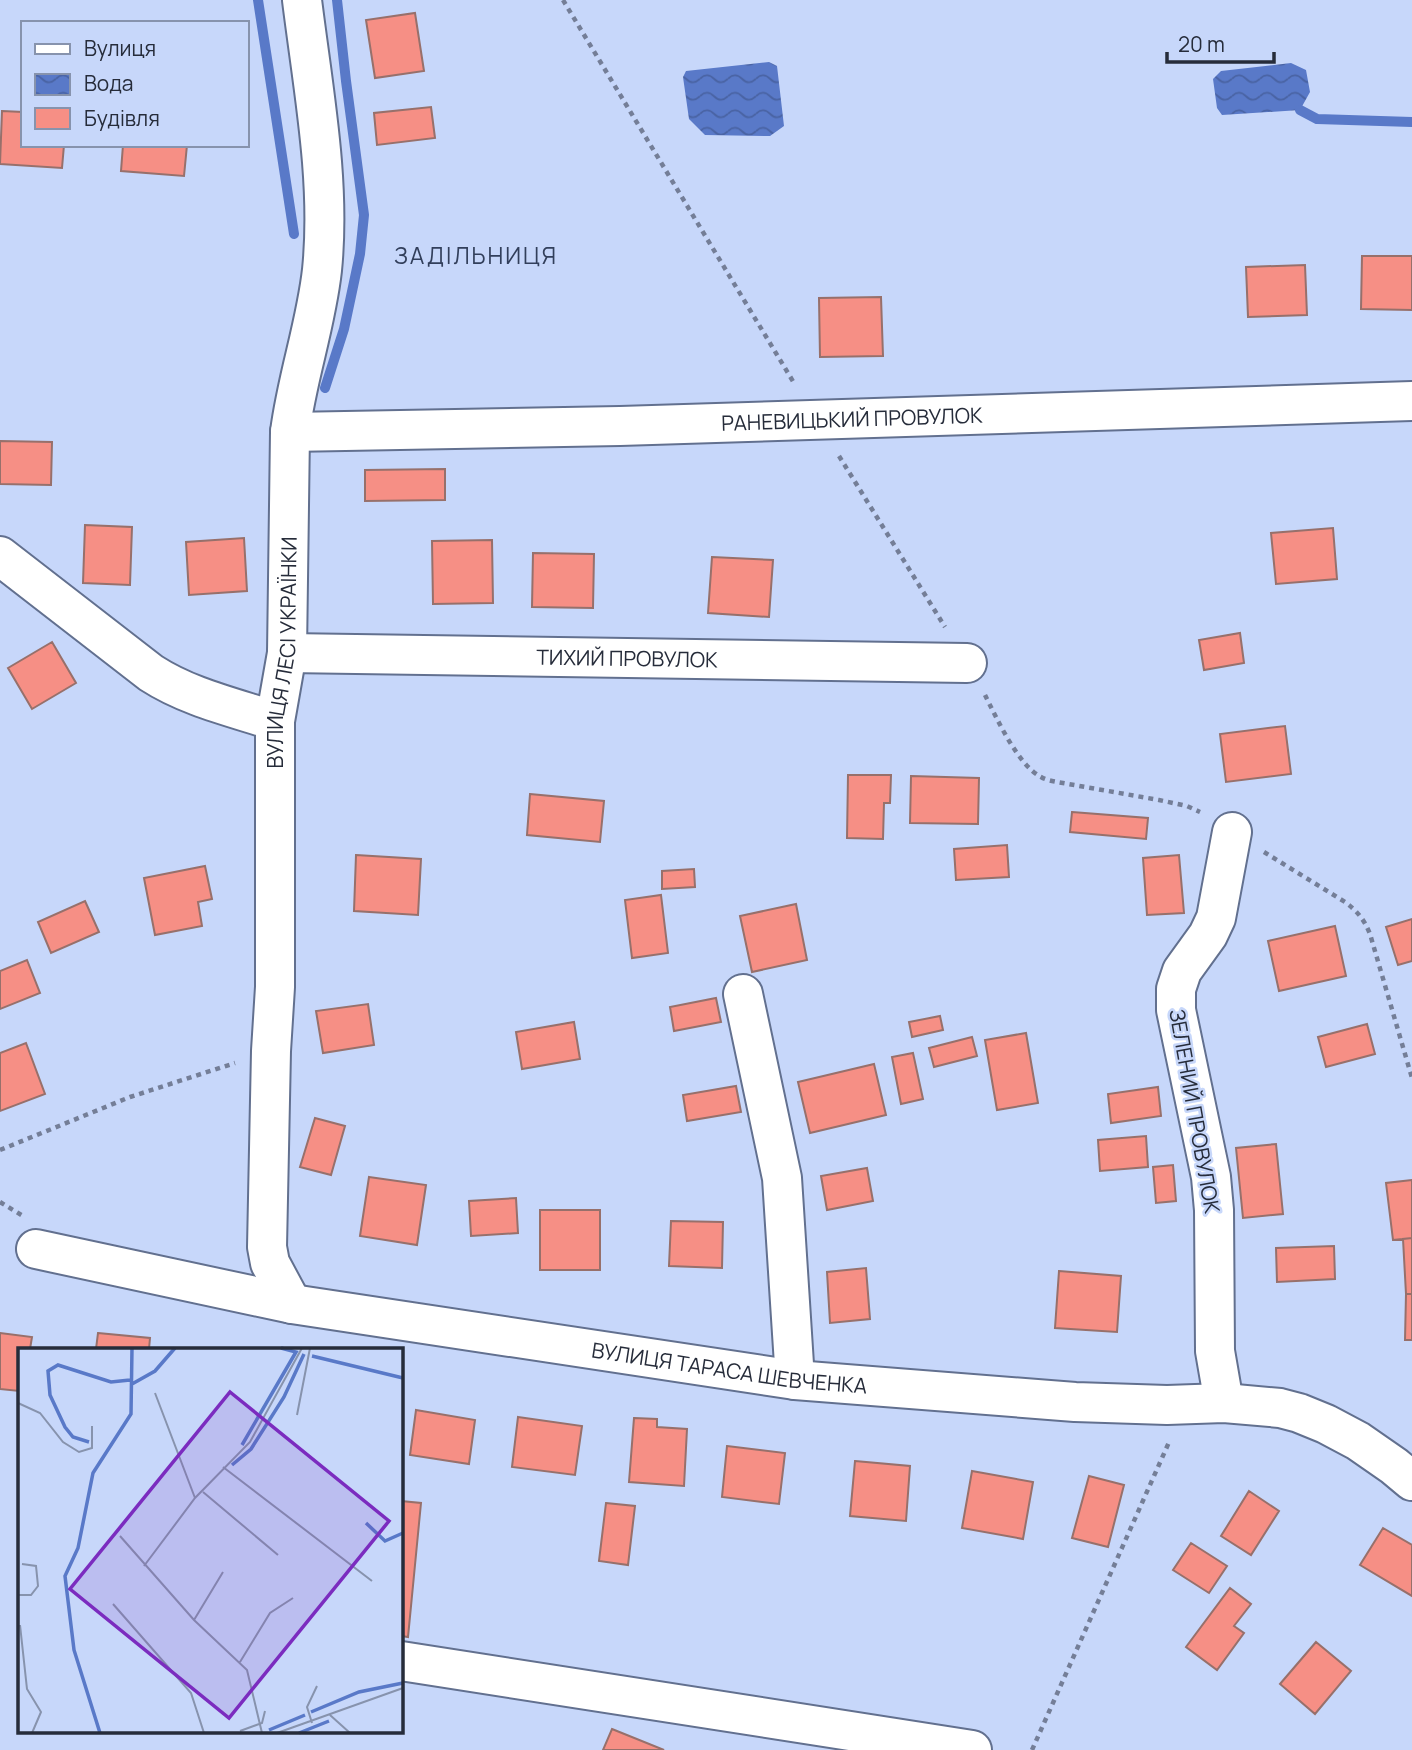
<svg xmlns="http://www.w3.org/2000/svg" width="1412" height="1750" viewBox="0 0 1412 1750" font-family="Manrope,sans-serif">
<defs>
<pattern id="water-waves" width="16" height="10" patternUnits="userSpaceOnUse" patternTransform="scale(1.75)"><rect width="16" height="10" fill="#5979c8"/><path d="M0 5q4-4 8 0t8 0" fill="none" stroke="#4963a3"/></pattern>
</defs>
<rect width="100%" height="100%" fill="#c7d7fa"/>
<path fill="url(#water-waves)" d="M769,62L777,66L784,126L770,136L705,135L689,119L683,77L686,71Z
M1291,63L1306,70L1310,92L1300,110L1222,115L1217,108L1213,79L1221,71Z"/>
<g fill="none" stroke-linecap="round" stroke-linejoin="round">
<path stroke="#5979c8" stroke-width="10" d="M258,0L294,234
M1300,110L1317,119L1412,122
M325,388L344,329L360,254L364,215L346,81L337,0"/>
</g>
<path fill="#f68f85" stroke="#97706b" stroke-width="2" d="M415,13L424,71L375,78L366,20Z
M431,107L435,138L377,145L374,113Z
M2,111L23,112V145H64L62,168L0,164Z
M123,145H187L184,176L121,171Z
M1362,256H1412V310L1361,309Z
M1305,265L1307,315L1248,317L1246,267Z
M881,297L883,356L820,357L819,298Z
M0,441L52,442L51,485L0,484Z
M445,469V500L365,501V470Z
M85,525L132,527L130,585L83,583Z
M1333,528L1337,579L1276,584L1271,533Z
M244,538L247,591L189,595L186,542Z
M492,540L493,603L433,604L432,541Z
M533,553L594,554L593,608L532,607Z
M712,557L773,560L769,617L708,613Z
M1240,633L1244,663L1204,670L1199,640Z
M52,642L76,683L32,709L8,668Z
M1285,726L1291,774L1226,782L1220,734Z
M848,775H891L890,803H884L883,839L847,838Z
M911,776L979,778L978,824L910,823Z
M530,794L604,801L600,842L527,835Z
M1072,812L1148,818L1146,839L1070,832Z
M1007,845L1009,877L956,880L954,849Z
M356,855L421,859L418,915L354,911Z
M1179,855L1184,913L1147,915L1143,858Z
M205,866L212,899L198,902L202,926L155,935L144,878Z
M694,869L695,887L662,889V871Z
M661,895L668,953L632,958L625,900Z
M85,901L99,932L51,953L38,922Z
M796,904L807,960L752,972L740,916Z
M1412,919V961L1398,965L1386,927Z
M1335,926L1346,976L1279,991L1268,941Z
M27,960L40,993L0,1009V971Z
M716,998L721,1022L674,1031L670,1007Z
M368,1004L374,1045L323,1053L316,1011Z
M940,1016L943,1030L912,1037L909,1022Z
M574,1022L580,1059L522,1069L516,1032Z
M1367,1024L1375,1054L1326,1067L1318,1037Z
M1026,1033L1038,1103L997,1110L985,1040Z
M972,1037L977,1056L934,1067L929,1048Z
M26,1043L45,1094L0,1111V1053Z
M913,1053L923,1099L901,1104L892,1057Z
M874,1064L886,1115L810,1133L798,1082Z
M736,1086L741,1112L687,1121L683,1095Z
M1158,1087L1161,1116L1111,1123L1108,1094Z
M315,1118L345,1126L331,1175L300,1167Z
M1146,1136L1148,1167L1100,1171L1098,1140Z
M1276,1144L1283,1214L1243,1218L1236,1148Z
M1173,1165L1176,1201L1156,1203L1153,1167Z
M867,1168L873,1201L827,1210L821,1176Z
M369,1177L426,1185L417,1245L360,1236Z
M1412,1180V1238L1393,1240L1386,1183Z
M516,1198L518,1233L471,1236L469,1201Z
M540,1210H600V1270H540Z
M671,1221L723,1222L722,1268L669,1266Z
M1412,1238V1294H1406L1403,1239Z
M1334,1246L1335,1279L1277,1282L1276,1248Z
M866,1268L870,1319L830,1323L827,1272Z
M1059,1271L1121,1276L1117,1332L1055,1328Z
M1406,1294H1412V1340H1405Z
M0,1333L32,1337L30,1349H19V1391L0,1389Z
M98,1333L150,1338L149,1349H96Z
M416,1410L475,1420L469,1464L410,1455Z
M518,1417L582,1426L575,1475L512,1467Z
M634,1418L657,1419V1427L687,1429L684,1486L629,1482Z
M727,1446L785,1453L779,1504L722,1497Z
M855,1461L910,1466L906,1521L850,1516Z
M972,1471L1033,1482L1023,1539L962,1528Z
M1089,1476L1124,1485L1108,1547L1072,1538Z
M1249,1491L1279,1511L1251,1555L1221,1536Z
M401,1501L421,1503L408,1637L401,1636Z
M606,1503L635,1506L628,1565L599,1561Z
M1383,1528L1412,1545V1596L1360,1565Z
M1191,1543L1227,1566L1209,1593L1173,1570Z
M1230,1588L1251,1604L1234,1626L1244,1633L1217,1670L1186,1647Z
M1316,1642L1351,1671L1315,1714L1280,1684Z
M612,1729L664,1750H603Z"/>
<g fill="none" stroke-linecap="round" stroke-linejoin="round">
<defs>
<g id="minor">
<path id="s1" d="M290,432L620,426L1412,401"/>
<path d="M0,556L151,673C188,697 232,707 275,721"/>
<path id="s2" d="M287,653L967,663"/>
<path d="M743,994L782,1178L795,1380"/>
<path id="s3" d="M36,1249L292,1304L795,1380L1075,1402L1167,1405L1224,1403L1280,1408L1299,1413L1326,1424L1358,1441L1394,1466L1412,1481"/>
<path id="s4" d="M292,1304L270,1263L267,1247L271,1051L275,987V721L287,653L290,432C297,377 316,325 322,270C331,181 313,89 302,0"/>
<path d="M1224,1403L1215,1351L1214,1210L1211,1177L1176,1010V989L1182,971L1208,935L1216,918L1232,832"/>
<path d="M401,1661L972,1750"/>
</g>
</defs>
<use href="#minor" stroke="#62708f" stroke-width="42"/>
<path stroke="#747e97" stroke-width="4.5" stroke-dasharray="5 5" stroke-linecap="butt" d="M563,0L794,383
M839,456L945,627
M985,695C997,719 1018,765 1041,777C1046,780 1052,781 1057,782L1159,800L1187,806L1200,812
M1264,852L1345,902C1357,911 1364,919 1370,934L1412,1078
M0,1150L130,1097L235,1063
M0,1202L23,1216
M1032,1750L1170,1440"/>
<use href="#minor" stroke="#fff" stroke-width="38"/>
</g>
<g text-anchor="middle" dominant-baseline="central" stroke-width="5" stroke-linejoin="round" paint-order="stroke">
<g font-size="21" fill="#262c3a" stroke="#c7d7fa">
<text stroke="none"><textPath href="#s1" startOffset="562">РАНЕВИЦЬКИЙ ПРОВУЛОК</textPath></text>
<text stroke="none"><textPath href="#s4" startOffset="658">ВУЛИЦЯ ЛЕСІ УКРАЇНКИ</textPath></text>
<text stroke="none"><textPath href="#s2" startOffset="340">ТИХИЙ ПРОВУЛОК</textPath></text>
<text transform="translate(1195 1111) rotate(80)">ЗЕЛЕНИЙ ПРОВУЛОК</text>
<text stroke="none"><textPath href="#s3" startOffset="704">ВУЛИЦЯ ТАРАСА ШЕВЧЕНКА</textPath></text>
</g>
<g font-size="23" letter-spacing="2" fill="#323f5b" stroke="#c7d7fa">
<text x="476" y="255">ЗАДІЛЬНИЦЯ</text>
</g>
</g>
<g transform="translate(18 1348)">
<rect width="385" height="385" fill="#c7d7fa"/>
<path fill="none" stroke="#5979c8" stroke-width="3.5" d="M294,8L385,30M114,36L137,23L157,0M71,94L55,89L47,79L32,47L30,23L40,17L93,34L112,32M224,97L278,4L263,0M214,117L233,101L266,49L286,6M348,175L367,193L385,185M293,364L341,344L385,335M251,382L287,367M82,385L56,302L47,228L60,200L75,125L113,66L114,0M281,385L311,373"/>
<path fill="none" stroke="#8793ad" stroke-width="2" d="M137,45L177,150M0,55L22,65L45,94L61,104L74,100V78M279,67L292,0M205,119L354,233M185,144L260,207M102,188L176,272L229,322L244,385M126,218L177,150L232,94L284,0M0,247H13L20,238L18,218L4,216M95,256L173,345L186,385M176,272L205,224M2,277L9,341L23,364L14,385M222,314L252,265L275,250M312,367L332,385M294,375L289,359L299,338M222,383L244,375L247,363M259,385L385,340"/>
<path fill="#7b2cbf" fill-opacity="0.15" stroke="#7b2cbf" stroke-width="3.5" d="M212,44L371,173L211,370L52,241Z"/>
<rect width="385" height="385" fill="none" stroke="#262c3a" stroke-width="3.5"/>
</g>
<rect x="21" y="21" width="228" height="126" fill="#c7d7fa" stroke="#8793ad" stroke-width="2"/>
<rect x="35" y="44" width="35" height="10" fill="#ffffff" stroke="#8793ad" stroke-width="2"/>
<text x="84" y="56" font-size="21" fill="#262c3a">Вулиця</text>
<rect x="35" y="74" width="35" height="21" fill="url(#water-waves)" stroke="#8793ad" stroke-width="2"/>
<text x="84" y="91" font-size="21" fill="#262c3a">Вода</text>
<rect x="35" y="108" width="35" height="21" fill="#f68f85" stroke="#8793ad" stroke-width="2"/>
<text x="84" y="126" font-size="21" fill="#262c3a">Будівля</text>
<path d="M1167 52v10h107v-10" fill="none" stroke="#262c3a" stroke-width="3.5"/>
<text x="1178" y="52" font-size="21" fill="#262c3a" stroke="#c7d7fa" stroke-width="5" paint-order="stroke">20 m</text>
</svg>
